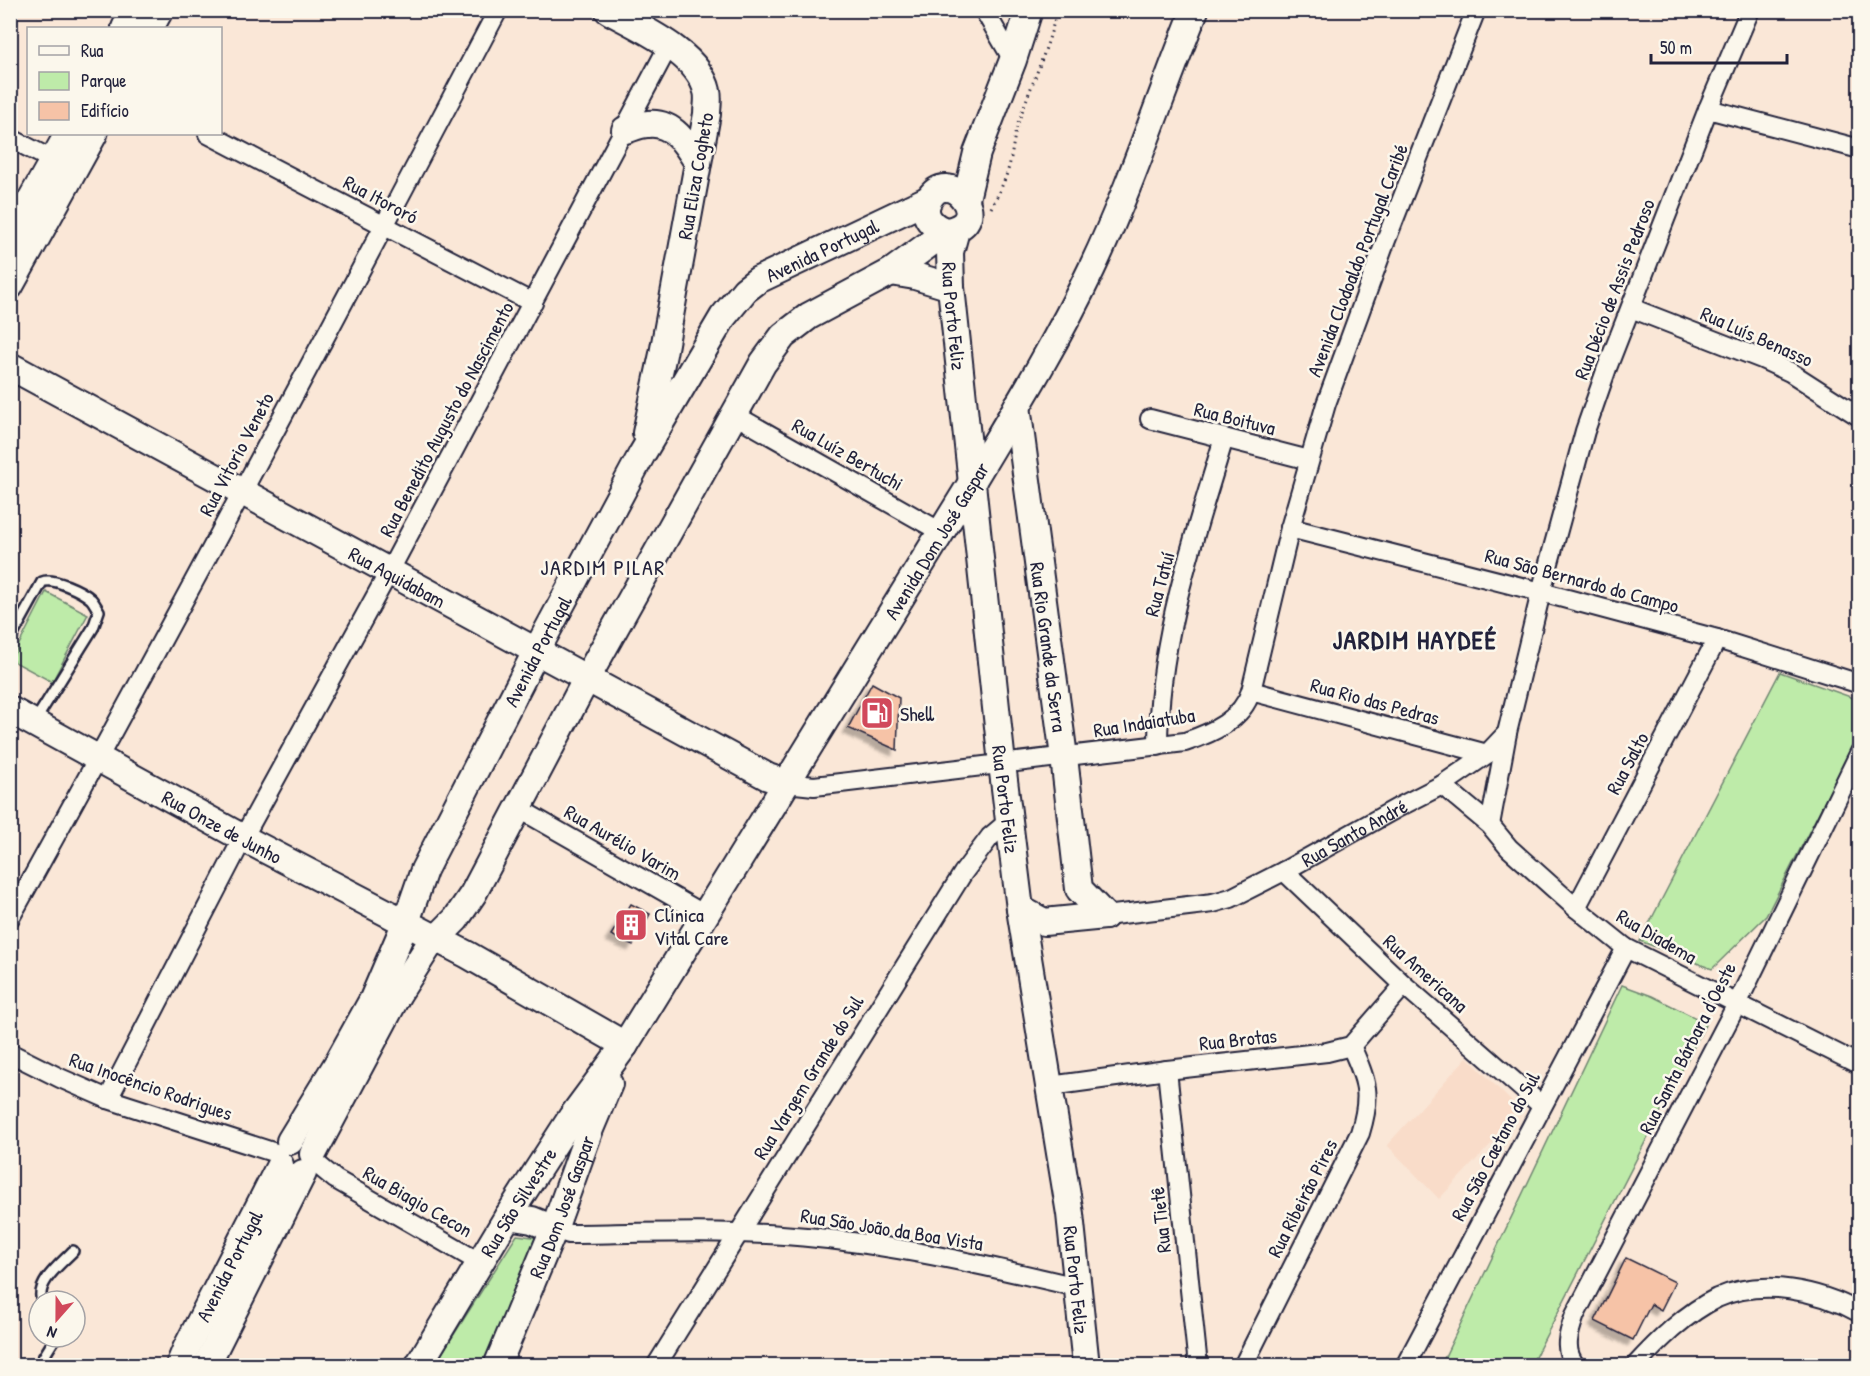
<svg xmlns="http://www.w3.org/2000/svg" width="1870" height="1376" viewBox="0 0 1870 1376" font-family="'Patrick Hand',sans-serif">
<defs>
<filter id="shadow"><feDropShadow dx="-5.5" dy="5.5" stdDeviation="1.5" flood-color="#0004"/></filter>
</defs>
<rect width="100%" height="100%" fill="#fae7d7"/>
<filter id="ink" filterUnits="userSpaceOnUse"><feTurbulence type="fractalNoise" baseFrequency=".0167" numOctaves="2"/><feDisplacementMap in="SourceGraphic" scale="12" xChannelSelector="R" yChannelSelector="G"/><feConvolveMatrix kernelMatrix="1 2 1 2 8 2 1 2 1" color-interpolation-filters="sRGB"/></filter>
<g filter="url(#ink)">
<path fill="#f9dcc9" d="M1467,1057L1515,1105L1510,1124L1439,1199L1387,1145Z"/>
<path fill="#beeba9" stroke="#708672" stroke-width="1.5" d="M46,592L88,614L52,682L11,660Z
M1780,672L1859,700V734L1766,916L1712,969L1640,941Z
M1622,985L1652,996L1706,1023L1531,1365H1441Z
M517,1235L540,1238L487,1365L434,1366Z"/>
<path fill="#f6c3a7" stroke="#22223b" stroke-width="1.5" filter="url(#shadow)" d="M872,683L899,698L897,750L848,728Z
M631,904L650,914L633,945L611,935Z
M1626,1258L1675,1282L1661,1310L1651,1304L1633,1340L1595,1321Z"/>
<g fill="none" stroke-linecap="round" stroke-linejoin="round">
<defs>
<path id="lane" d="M10,640L42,582C53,577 82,591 91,599C94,602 96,607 99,611L93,628L35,721
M42,1301C35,1283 62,1263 73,1251
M38,1366L56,1337"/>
<g id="street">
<path d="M984,10L1013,60"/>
<path d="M1708,109L1860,149"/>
<path d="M208,134L533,303"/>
<path d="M10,138L62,165"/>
<path d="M1631,308L1762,359L1790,372L1860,417"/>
<path d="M733,414L941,532"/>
<path d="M1150,419L1309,460"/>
<path d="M1290,528L1541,592L1717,639L1860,684"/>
<path d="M1251,691L1487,754"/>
<path d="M1158,746C1158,639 1194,539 1224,438"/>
<path d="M786,783L814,786L832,784L1185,742C1212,733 1242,720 1251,691L1290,528L1326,404L1386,240L1476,10"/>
<path d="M1442,785L1490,825L1509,848L1576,908L1626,948L1860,1065"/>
<path d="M518,808L705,915"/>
<path d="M1490,825L1507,733"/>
<path d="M1284,871L1404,985L1541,1105"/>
<path d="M1576,908L1717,639"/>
<path id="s1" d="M1105,916L1213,903L1231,898L1284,871L1399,807L1442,785L1487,754L1507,733L1541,592L1585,431L1607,368L1708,109L1750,10"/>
<path d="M10,918C177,617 338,314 498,10"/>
<path d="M10,1053L60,1078L108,1099L279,1154"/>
<path d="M1167,1070L1198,1366"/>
<path d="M1050,1086L1167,1070L1327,1052L1351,1046L1404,985"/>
<path d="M108,1099L243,838L389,572L669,45"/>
<path d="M312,1160L335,1179L479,1262"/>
<path d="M554,1229L569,1234C652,1233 736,1229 818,1238C906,1247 992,1267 1077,1287"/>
<path d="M656,1366L963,873L990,837L1009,821"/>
<path d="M1243,1366L1360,1133C1372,1094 1367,1082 1351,1046"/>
<path d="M1405,1366L1626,948"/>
<path d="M1576,1366C1562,1350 1569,1332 1575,1315L1737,1004L1860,752"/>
<path d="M1635,1366C1658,1341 1686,1313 1717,1298C1762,1278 1819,1290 1860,1313"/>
</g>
<g id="secondary">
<path d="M608,10C639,28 698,52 707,91C709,98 707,107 707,114L663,354L646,433"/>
<path d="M125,28L134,10"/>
<path d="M150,28L160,10"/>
<path d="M625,130C632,128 640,124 648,124C673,121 687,145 698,163"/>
<path d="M966,199L977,153L1013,60L1029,10"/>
<path id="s2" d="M956,230L950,252L951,287L1002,764L1020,909L1070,1214L1086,1366"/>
<path d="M10,237L68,134"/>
<path d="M891,272L915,276L951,287"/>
<path d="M10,286L94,134"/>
<path id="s3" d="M10,366C262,505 516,639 768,777L786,783"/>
<path id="s4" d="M1017,406L1064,757L1079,889L1105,916"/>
<path id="s5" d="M10,710L243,838L468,955L625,1045"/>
<path d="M1020,909L1044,922L1105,916"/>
<path id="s6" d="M290,1141L337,1064L373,999L406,922L424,870L537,650L642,454L723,317L745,290L758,280L929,199"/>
<path d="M313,1154L398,994L428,947L456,919L473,894L587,678L763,363L783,336L809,316L891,272L947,231C997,222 947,162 928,201C921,216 933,228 947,231"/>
<path d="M508,1216L532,1220L554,1229"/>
<path id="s7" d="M179,1366L186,1349L280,1165"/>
<path d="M206,1366L303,1173"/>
<path id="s8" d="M418,1366L508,1216L571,1118L625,1045L972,482C1014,412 1057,342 1092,268C1132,184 1160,96 1195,10"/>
<path id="s9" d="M497,1366L554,1229L590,1129L609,1084"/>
</g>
</defs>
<use href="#lane" stroke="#22223b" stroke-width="14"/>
<use href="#street" stroke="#22223b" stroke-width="22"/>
<use href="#secondary" stroke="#22223b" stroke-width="30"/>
<path stroke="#22223b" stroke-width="3" stroke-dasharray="1.5 4.5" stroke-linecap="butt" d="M991,208C998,195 1004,183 1008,170C1013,154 1013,136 1019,120C1032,83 1048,49 1057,10"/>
<use href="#lane" stroke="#fbf7ec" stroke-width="9"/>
<use href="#street" stroke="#fbf7ec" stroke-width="18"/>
<use href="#secondary" stroke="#fbf7ec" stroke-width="26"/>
</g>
</g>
<defs>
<symbol id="fuel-square" viewBox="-11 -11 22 22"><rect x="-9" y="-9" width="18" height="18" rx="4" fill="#d1495b" stroke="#fbf7ec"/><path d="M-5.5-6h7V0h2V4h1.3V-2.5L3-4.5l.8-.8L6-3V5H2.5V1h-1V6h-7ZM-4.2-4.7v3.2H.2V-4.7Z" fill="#fff"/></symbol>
<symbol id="building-square" viewBox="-11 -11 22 22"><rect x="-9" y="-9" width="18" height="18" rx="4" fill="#d1495b" stroke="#fbf7ec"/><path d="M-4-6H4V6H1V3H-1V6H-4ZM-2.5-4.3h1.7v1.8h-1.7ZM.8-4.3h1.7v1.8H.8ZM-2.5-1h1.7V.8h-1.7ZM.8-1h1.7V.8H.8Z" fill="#fff"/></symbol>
</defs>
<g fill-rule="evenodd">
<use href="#fuel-square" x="858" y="694" width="38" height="38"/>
<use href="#building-square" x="612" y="906" width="38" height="38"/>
</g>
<g text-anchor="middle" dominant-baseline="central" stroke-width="5" stroke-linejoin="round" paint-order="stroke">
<g font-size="20" fill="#22223b" stroke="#fbf7ec">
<text transform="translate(695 176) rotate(-80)">Rua Eliza Cogheto</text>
<text transform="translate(381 199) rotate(28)">Rua Itororó</text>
<text stroke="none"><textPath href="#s6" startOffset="1054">Avenida Portugal</textPath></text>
<text transform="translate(1357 260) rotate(-69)">Avenida Clodoaldo Portugal Caribé</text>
<text transform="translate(1614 289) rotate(-69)">Rua Décio de Assis Pedroso</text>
<text stroke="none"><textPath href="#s2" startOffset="87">Rua Porto Feliz</textPath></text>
<text transform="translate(1757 336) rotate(24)">Rua Luís Benasso</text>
<text transform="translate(1235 418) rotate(14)">Rua Boituva</text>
<text transform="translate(446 419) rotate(-62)">Rua Benedito Augusto do Nascimento</text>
<text transform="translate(236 454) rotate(-62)">Rua Vitorio Veneto</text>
<text transform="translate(848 454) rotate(30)">Rua Luíz Bertuchi</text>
<text stroke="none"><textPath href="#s8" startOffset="975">Avenida Dom José Gaspar</textPath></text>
<text stroke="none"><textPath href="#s3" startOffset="441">Rua Aquidabam</textPath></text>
<text transform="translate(1582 580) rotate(15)">Rua São Bernardo do Campo</text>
<text transform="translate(1159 584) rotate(-75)">Rua Tatuí</text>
<text stroke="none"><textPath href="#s4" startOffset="243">Rua Rio Grande da Serra</textPath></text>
<text stroke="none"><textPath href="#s6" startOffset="550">Avenida Portugal</textPath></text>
<text transform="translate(1375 701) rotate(15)">Rua Rio das Pedras</text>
<text transform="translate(1144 722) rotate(-9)">Rua Indaiatuba</text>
<text transform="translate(1627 763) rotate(-62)">Rua Salto</text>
<text stroke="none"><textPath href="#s2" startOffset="573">Rua Porto Feliz</textPath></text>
<text stroke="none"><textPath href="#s5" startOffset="242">Rua Onze de Junho</textPath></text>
<text stroke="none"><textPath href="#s1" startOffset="267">Rua Santo André</textPath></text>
<text transform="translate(623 842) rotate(30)">Rua Aurélio Varim</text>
<text transform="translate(1657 936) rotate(30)">Rua Diadema</text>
<text transform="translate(1426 973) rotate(42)">Rua Americana</text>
<text transform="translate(1238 1039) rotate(-6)">Rua Brotas</text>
<text transform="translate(1687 1048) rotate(-63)">Rua Santa Bárbara d'Oeste</text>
<text transform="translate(808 1077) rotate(-58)">Rua Vargem Grande do Sul</text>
<text transform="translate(151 1086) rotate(19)">Rua Inocêncio Rodrigues</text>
<text transform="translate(1495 1146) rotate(-62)">Rua São Caetano do Sul</text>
<text transform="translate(1302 1198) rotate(-63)">Rua Ribeirão Pires</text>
<text transform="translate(418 1201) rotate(30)">Rua Biagio Cecon</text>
<text stroke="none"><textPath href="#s8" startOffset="192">Rua São Silvestre</textPath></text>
<text stroke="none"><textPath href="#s9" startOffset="172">Rua Dom José Gaspar</textPath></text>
<text transform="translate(1160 1220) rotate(-96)">Rua Tietê</text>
<text transform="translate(892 1229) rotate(9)">Rua São João da Boa Vista</text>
<text stroke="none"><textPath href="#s7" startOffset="112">Avenida Portugal</textPath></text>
<text stroke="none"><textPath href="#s2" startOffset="1059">Rua Porto Feliz</textPath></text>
</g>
<g font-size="20" fill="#22223b" stroke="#fbf7ec" text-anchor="start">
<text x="900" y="713">Shell</text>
<text x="654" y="914">Clínica<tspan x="654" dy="23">Vital Care</tspan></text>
</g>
<g font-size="22" letter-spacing="1.5" fill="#22223b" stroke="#fbf7ec">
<text x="603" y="567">JARDIM PILAR</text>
</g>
<g font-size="26" font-weight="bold" letter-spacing="1.5" fill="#22223b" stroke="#fbf7ec">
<text x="1415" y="639">JARDIM HAYDEÉ</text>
</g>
</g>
<rect width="1870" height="1376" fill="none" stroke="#fbf7ec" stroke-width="36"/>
<rect x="18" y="18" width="1834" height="1340" fill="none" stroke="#22223b" stroke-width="2" filter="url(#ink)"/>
<rect x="27" y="27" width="195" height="108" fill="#fbf7ec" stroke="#a4a2a5" stroke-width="1.5"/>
<rect x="39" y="46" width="30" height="9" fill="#fbf7ec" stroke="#a4a2a5" stroke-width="1.5"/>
<text x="81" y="57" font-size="18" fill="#22223b">Rua</text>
<rect x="39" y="72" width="30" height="18" fill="#beeba9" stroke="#a4a2a5" stroke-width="1.5"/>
<text x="81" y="87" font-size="18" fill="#22223b">Parque</text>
<rect x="39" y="102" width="30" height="18" fill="#f6c3a7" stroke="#a4a2a5" stroke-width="1.5"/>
<text x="81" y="117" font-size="18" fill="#22223b">Edifício</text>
<g transform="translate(57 1319) rotate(201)"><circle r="28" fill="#fbf7ec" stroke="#a4a2a5" stroke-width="1.5"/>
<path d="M0-4.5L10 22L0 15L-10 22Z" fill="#d1495b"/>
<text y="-9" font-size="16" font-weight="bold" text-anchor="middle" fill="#22223b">N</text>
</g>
<path d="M1651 54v9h136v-9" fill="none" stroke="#22223b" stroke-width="3"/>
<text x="1660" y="54" font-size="18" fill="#22223b" stroke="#fbf7ec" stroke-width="4.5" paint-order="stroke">50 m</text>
</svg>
